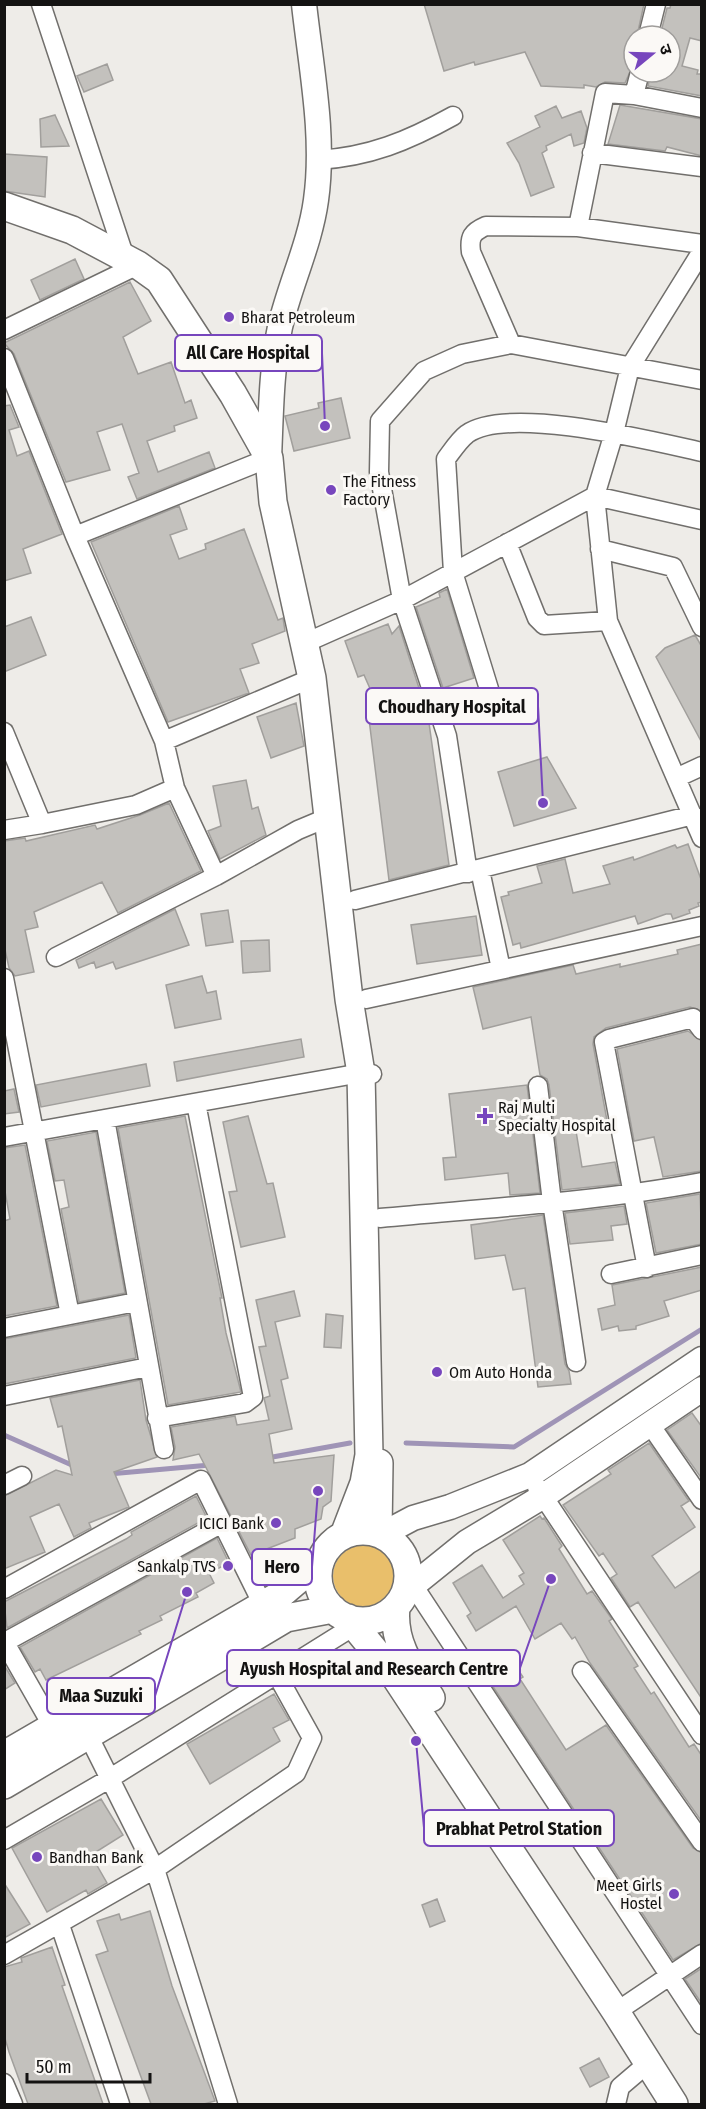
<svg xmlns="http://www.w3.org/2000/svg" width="706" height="2109" viewBox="0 0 706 2109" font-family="'Fira Sans Condensed','Noto Sans Devanagari',sans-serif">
<rect width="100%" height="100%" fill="#eeece8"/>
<path fill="#e9bf6b" d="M333 1576a31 31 0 1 1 62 0a31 31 0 1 1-62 0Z"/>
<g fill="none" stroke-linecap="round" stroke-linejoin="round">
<path stroke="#9f94b6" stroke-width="5" d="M4,1435L74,1466
M406,1443L514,1447L702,1329
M267,1458L350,1443
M109,1474L210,1465"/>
</g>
<path fill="#c3c1bd" stroke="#a19f9c" stroke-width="1.5" d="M424,4H644L637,36H634V63L625,83L605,82L596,87L584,85V88L541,86L525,52L475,65L474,62L444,71Z
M671,4H702V41L690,38L682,66L698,70L697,74H702V96L648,86L651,72H670V34L661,32L667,8H670Z
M107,64L113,80L84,92L77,76Z
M620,105L702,119V156L667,147L665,151L608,144Z
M556,106L562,118L581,111L587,128L584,143L574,146L571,134L546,146L547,150L542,153L554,187L531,196L519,163L507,143L540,127L535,116Z
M55,115L69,146L41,147L40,119Z
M4,154L47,157L45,197L4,191Z
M75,259L84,279L40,300L31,280Z
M130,282L151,321L123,337L138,374L171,362L185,403L191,400L197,418L174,426L175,431L147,441L158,472L209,452L215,468L137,499L128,477L139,473L122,424L97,432L110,470L66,482L14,354L4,343Z
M341,398L350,438L294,451L285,416L319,408L318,403Z
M10,405L19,427L9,430L17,456L29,451L62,534L23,549L31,573L4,581V406Z
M179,506L187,529L170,535L179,559L206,549L205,544L244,529L278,620L283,618L285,631L252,644L259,663L240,669L249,693L168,722L91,542Z
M447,589L474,678L443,688L416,607L440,597L439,593Z
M31,617L46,655L4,672V627Z
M388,624L392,634L399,626L428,716L449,865L389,880L367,703L375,700L364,675L358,677L345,641Z
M695,635L702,647V743L656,657L665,648Z
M296,703L304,746L271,758L257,717Z
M547,757L576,808L514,826L498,772Z
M246,780L252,809L258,807L266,835L220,859L208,831L221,826L213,786Z
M169,803L201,871L118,913L102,882L34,912L38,927L25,930L34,972L15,976L9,968L4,945V841L25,838L26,841L95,825L97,829L140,815Z
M688,844L702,882V902L698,903L699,906L689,910L690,913L673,919L671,914H666L638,924L635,916L521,948L520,943L513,945L501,897L509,895L508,892L542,883L537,866L565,859L573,893L610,884L603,866L633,857L634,860L675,845L677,848Z
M175,909L189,945L116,969L113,962L96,968L94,962L79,968L76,960Z
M228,910L233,942L206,946L201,914Z
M476,916L482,955L417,964L411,925Z
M269,940L270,971L243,973L241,941Z
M702,944V1011L690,1007L606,1028L594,1037L593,1044L608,1126L576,1131L582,1167L615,1162L620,1184L562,1190L549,1085L547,1079L540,1075L531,1017L483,1029L473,987L573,965L576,974L620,964V967L678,954L677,950Z
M202,976L207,993L216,991L221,1019L175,1028L166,985Z
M688,1031L702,1041V1171L663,1177L654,1137L634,1141L617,1049Z
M301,1039L304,1057L177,1081L174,1062Z
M146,1064L150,1086L41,1107L36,1085Z
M527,1085L540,1193L510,1195L508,1173L445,1180L443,1158L456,1157L449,1094Z
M14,1089L19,1112L4,1114V1091Z
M185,1116L222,1298H220L226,1333L241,1392L168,1405L118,1128Z
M248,1116L267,1184L273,1183L285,1237L241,1247L229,1192L237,1191L223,1122Z
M96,1132L125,1293L79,1302L61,1209L69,1207L64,1180L55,1181L47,1141Z
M25,1145L57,1306L4,1316V1221L10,1219L4,1186V1148Z
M700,1194L702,1244L656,1253L646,1203Z
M624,1206L627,1224L611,1226L613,1240L570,1244L565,1213Z
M543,1215L565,1364L569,1371L571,1384L538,1387L525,1288L513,1290L505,1255L475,1259L471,1225Z
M702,1267V1290L664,1301L669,1316L636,1326V1329L619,1331L618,1326L602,1330L598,1309L615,1305L612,1285Z
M294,1291L300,1316L275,1322L288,1378L281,1380L292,1429L269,1434L274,1463L334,1455L331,1501L323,1507L321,1519L295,1529V1538L251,1555L199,1454L173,1460L175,1447L171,1427L235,1416L237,1425L269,1420L264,1398L270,1396L259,1347L266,1346L256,1300Z
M326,1314L343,1316L341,1348L324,1347Z
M129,1315L136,1358L4,1384V1339Z
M140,1380L146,1420L157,1457L114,1472L129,1507L89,1523L91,1528L74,1537L59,1504L30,1517L45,1552L4,1569V1496L56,1470L72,1475L62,1426L58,1427L50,1398Z
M692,1413L702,1427V1479L667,1430Z
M649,1443L689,1501L681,1506L695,1527L652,1556L675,1588L702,1570V1699L638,1602L630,1607L611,1578L617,1574L603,1553L599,1556L563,1505L611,1474L608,1470Z
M196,1496L207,1518L7,1628L4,1602L126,1539L132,1535L131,1532Z
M540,1516L542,1519L544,1518L562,1546L559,1549L587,1594L592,1591L612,1619L609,1621L638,1666L634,1668L651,1694L654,1692L689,1747L694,1744L702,1756V1822L590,1663L575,1637L572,1639L561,1623L535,1639L516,1606L476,1631L467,1616L471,1613L453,1583L482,1565L503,1598L524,1584L519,1576L524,1573L503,1540Z
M217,1538L229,1563L209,1573L214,1583L196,1593L198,1597L160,1616L162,1620L139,1631L141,1634L46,1680L40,1669L35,1672L20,1647Z
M509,1656L523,1677L520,1679L566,1750L606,1725L693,1848L702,1853V1943L673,1960L484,1673Z
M4,1665L15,1683L4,1690Z
M274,1694L289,1720L273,1728L280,1741L210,1784L187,1744Z
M101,1799L123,1835L91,1855L107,1883L88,1894L86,1890L47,1912L12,1848Z
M4,1883L30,1924L4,1938Z
M437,1899L445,1921L430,1927L422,1905Z
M150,1911L172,1986L215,2101L204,2104H151L96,1955L108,1951L97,1921L119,1914L121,1920Z
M52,1947L65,1985L62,1986L103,2104H28L9,2052L4,2035V1967L22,1962L21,1958L24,1957Z
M702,1968V2004L685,1979Z
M599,2058L609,2077L590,2087L580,2068Z"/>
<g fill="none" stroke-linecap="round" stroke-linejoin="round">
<defs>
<path id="street" d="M41,4L125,258
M648,36L656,4
M634,95L640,72
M592,153L702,167
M318,160C369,157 408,141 453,116
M578,227L605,93L634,95L702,108
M702,251L630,367L614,433L595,496L608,621L702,838
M4,330L138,265
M511,344L471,252C469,237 472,232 486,226L578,227L702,244
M4,358L75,536L164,741L312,678
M75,536L269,458
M507,543L537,618L544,625L608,621
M600,549L673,567L702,627
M305,643L402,600L595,496L702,520
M489,689L453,572L446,459C452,451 459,440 467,434C508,405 652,441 702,452
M4,732L42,824L4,830
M164,741L175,788L216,876
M676,778L702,766
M42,824L136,805L175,788
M480,870L501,969
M468,873L447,736L402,600L379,472L380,421L424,371L462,354L511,344L702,380
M355,900L693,815
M56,957L216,876L298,830L329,817
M4,978L70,1315
M366,999L702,926
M538,1086L552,1202L576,1362
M105,1119L164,1449
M4,1137L361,1073L372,1074
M380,1218C487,1208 596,1202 702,1182
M647,1268L604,1042L609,1039L693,1018L702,1030
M611,1274L702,1255
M4,1328L136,1302
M4,1396L148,1367
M157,1418L245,1403L253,1397L196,1103
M649,1423L702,1500
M4,1485L22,1476
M537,1487L702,1735
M413,1585L702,2025
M4,1589L201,1480L263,1605
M4,1641L53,1727
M5,1642L222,1523
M582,1671L702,1842
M89,1737L155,1869L228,2104
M4,1840L109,1779L354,1626
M60,1925L120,2104
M4,1955L155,1869L296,1773L312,1738L277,1675
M616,2012L702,1954
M4,2083L13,2104
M616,2104L620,2087L647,2064"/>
<path id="secondary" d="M269,458C271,415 271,370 280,327C290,284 310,244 316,200C325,136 311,68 304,4
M381,1535L413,1518L450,1507L530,1475L702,1359
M405,1592L467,1542L542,1497L702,1389"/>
<path id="primary" d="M4,206L72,230L138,265L159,280L233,394L269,458L273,502L312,678L349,999L361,1073L369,1455L364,1483L344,1535
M318 1576a45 45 0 1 1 90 0a45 45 0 1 1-90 0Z
M378,1533L379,1463
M396,1607C392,1643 412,1669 431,1698
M348,1618L392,1672L616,2012L674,2104
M4,1755L280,1595L321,1560
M4,1785L286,1618L333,1609"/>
</defs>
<use href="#street" stroke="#716f6c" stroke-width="21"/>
<use href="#secondary" stroke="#716f6c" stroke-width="27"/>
<use href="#primary" stroke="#716f6c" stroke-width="30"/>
<use href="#street" stroke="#fff" stroke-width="18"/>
<use href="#secondary" stroke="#fff" stroke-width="24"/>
<use href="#primary" stroke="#fff" stroke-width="27"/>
</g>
<g fill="#7746bd" stroke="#fbf9f6" stroke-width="2">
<circle cx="229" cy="317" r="6"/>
<circle cx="331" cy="490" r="6"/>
<path d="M482 1107h6v6h6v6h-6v6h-6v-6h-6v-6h6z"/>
<circle cx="437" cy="1372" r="6"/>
<circle cx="276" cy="1523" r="6"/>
<circle cx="228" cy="1566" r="6"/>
<circle cx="37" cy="1857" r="6"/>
<circle cx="674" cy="1894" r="6"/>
</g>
<g text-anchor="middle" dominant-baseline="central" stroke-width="6" stroke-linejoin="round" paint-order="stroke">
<g font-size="16" fill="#141312" stroke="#fbf9f6" text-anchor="start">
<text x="241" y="317">Bharat Petroleum</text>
<text x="343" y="481">The Fitness<tspan x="343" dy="18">Factory</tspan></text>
<text x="498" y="1107">Raj Multi<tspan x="498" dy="18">Specialty Hospital</tspan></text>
<text x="449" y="1372">Om Auto Honda</text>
<text x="264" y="1523" text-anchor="end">ICICI Bank</text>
<text x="216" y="1566" text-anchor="end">Sankalp TVS</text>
<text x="49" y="1857">Bandhan Bank</text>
<text x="662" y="1885" text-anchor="end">Meet Girls<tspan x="662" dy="18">Hostel</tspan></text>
</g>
</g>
<path fill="none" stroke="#7746bd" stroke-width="2" d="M325 426L322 353M543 803L538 706M318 1491L312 1567M551 1579L520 1668M187 1592L155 1696M416 1741L424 1828"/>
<g fill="#7746bd" stroke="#fbf9f6" stroke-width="2">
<circle cx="325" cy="426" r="6"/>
<circle cx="543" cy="803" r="6"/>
<circle cx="318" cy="1491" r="6"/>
<circle cx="551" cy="1579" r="6"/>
<circle cx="187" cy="1592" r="6"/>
<circle cx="416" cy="1741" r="6"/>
</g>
<g fill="#fbf9f6" stroke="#7746bd" stroke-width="2">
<rect x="175" y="335" width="147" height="36" rx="6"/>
<rect x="366" y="688" width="172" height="36" rx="6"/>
<rect x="252" y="1549" width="60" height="36" rx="6"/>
<rect x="227" y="1650" width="293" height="36" rx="6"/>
<rect x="47" y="1678" width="108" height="36" rx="6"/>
<rect x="424" y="1810" width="190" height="36" rx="6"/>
</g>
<g font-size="18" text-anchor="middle" font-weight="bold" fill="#141312">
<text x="248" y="359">All Care Hospital</text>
<text x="452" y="713">Choudhary Hospital</text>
<text x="282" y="1573">Hero</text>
<text x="374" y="1675">Ayush Hospital and Research Centre</text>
<text x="101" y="1702">Maa Suzuki</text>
<text x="519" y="1835">Prabhat Petrol Station</text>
</g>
<rect width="706" height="2109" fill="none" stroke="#141312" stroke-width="12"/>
<g transform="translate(652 54) rotate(71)"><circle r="28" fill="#fbf9f6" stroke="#9f9d9b" stroke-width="1.5"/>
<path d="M0-4.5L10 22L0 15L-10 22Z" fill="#7746bd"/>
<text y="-9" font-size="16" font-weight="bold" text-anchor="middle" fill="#141312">उ</text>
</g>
<path d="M27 2073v9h123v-9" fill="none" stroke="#141312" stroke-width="3"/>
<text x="36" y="2073" font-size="18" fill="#141312" stroke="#fbf9f6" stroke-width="4.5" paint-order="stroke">50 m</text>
</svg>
